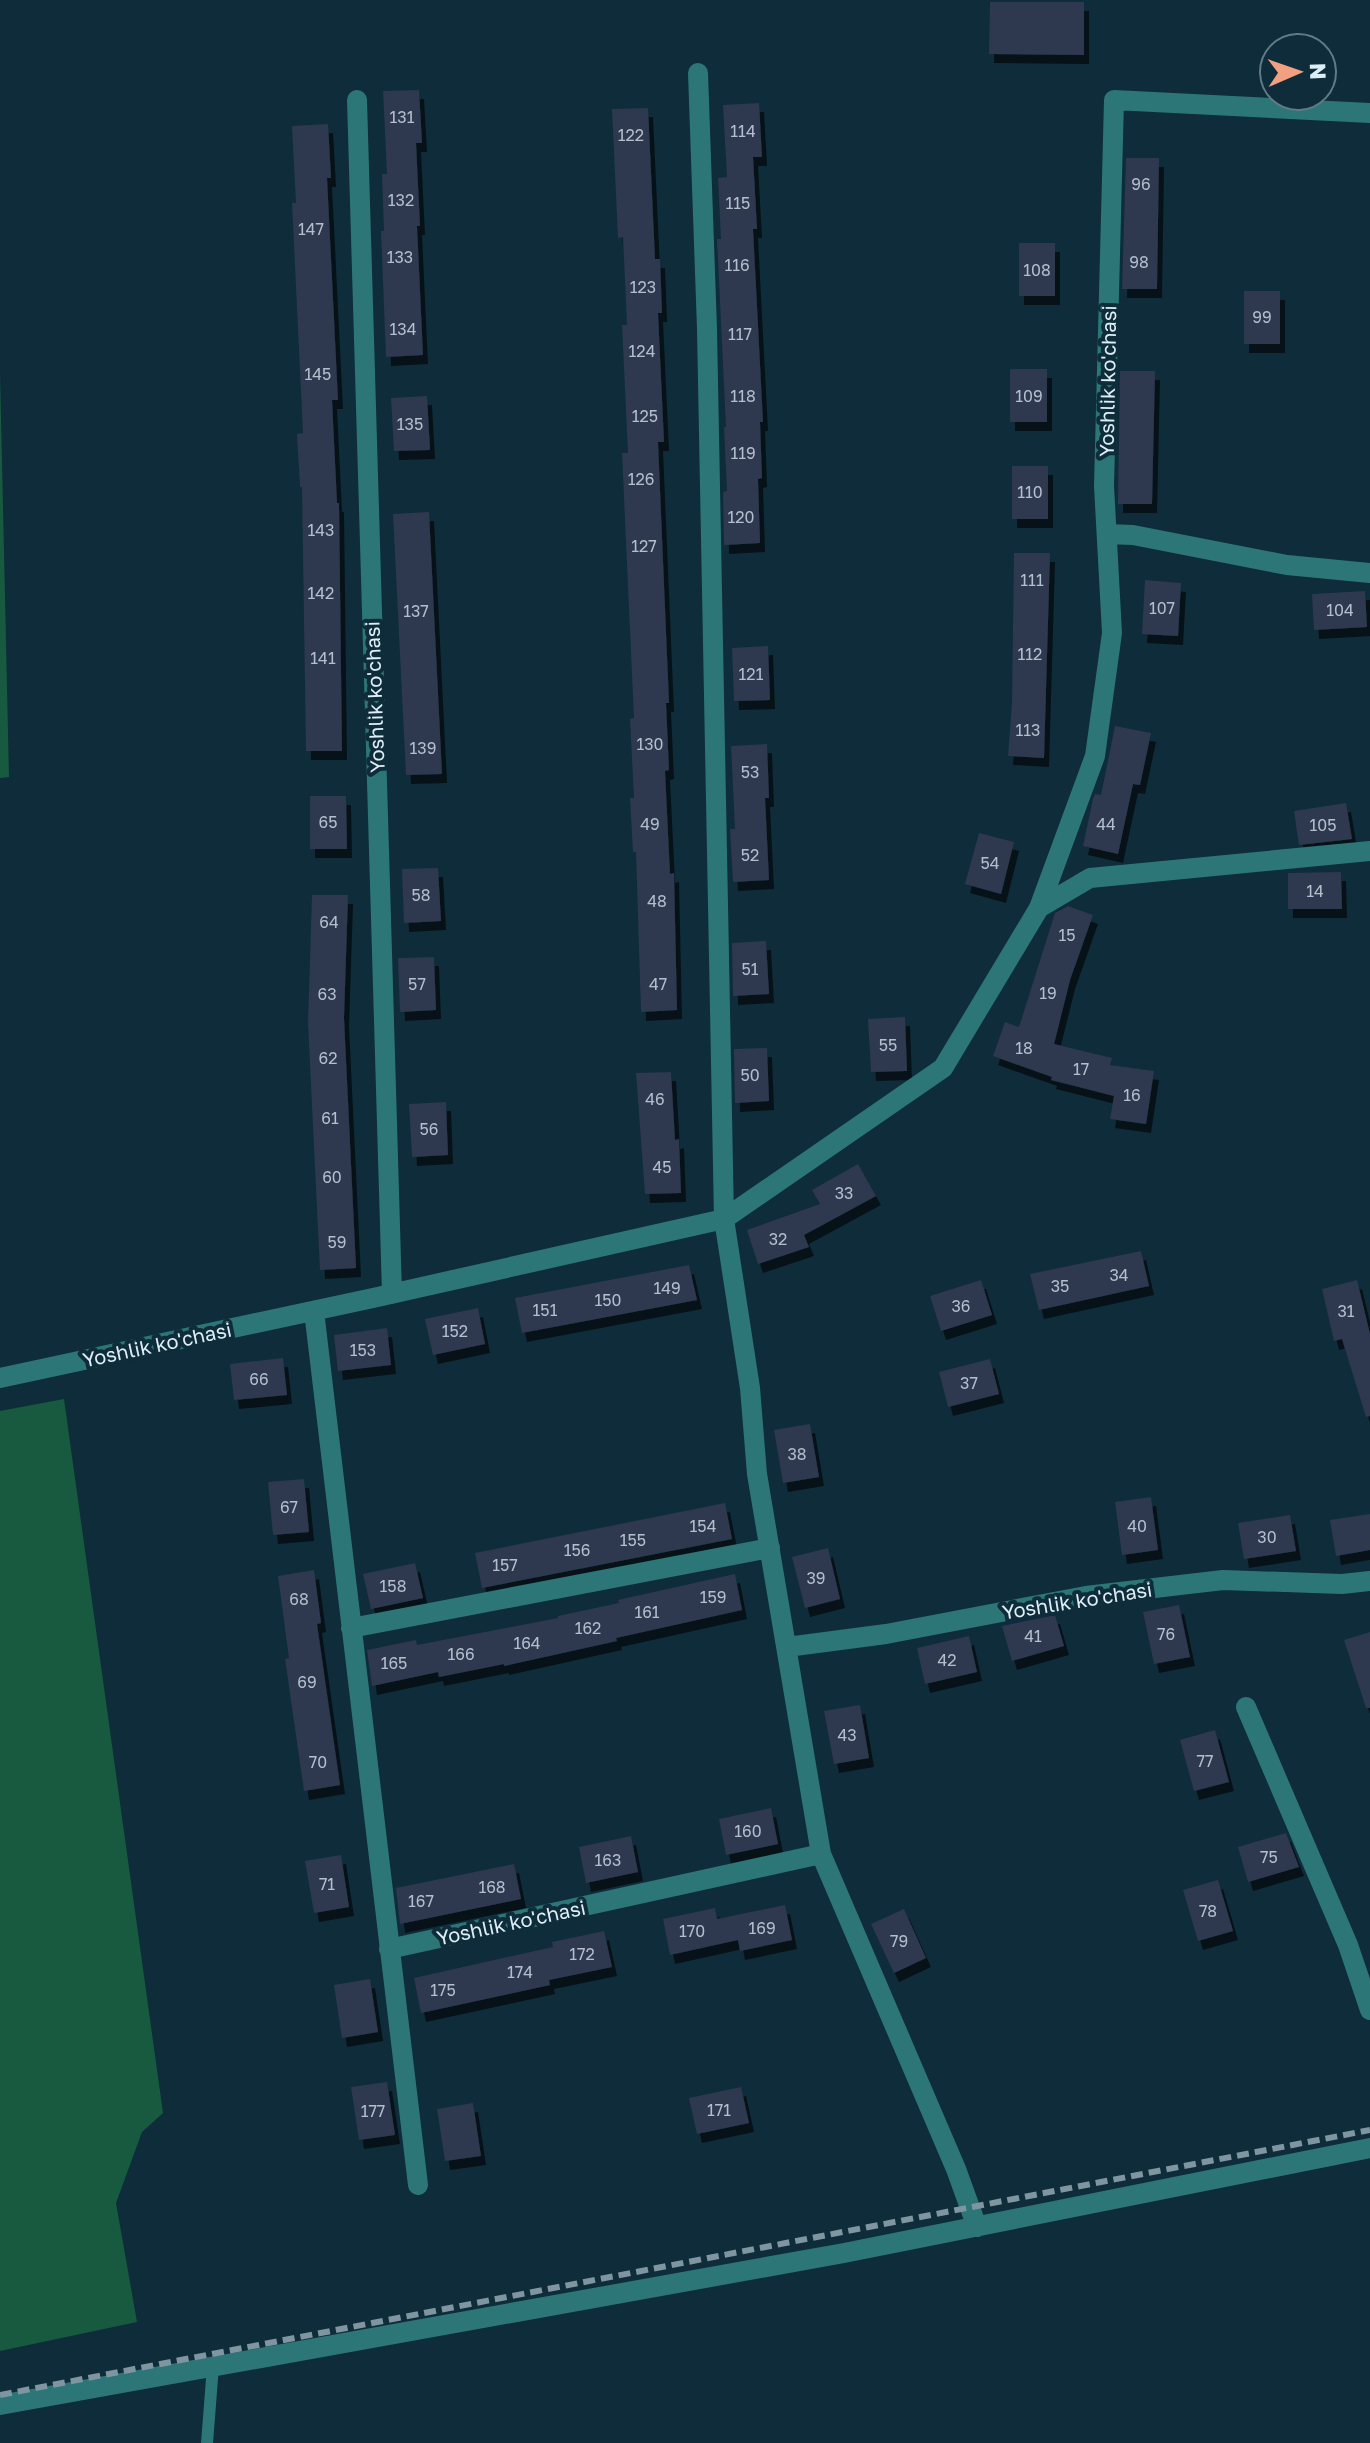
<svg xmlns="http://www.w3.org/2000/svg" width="1370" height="2443" viewBox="0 0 1370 2443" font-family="'Golos Text',sans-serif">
<defs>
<filter id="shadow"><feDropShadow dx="5" dy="9" stdDeviation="0" flood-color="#0009"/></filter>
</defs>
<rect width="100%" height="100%" fill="#0e2c39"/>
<path fill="#175a40" d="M0,372L9,777L0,778Z
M64,1399L163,2113L142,2132L116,2203L137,2322L0,2351V1411Z"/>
<path fill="#2d384f" filter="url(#shadow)" d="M990,2H1084V55L989,54Z
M419,90L422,143H416L420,226H417L423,355L386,357L381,231H384L382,174H387L383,91Z
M759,103L762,157H753L757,229H753L763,422H760L762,478L758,479L760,543L724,545L723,492L727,491L724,427H726L717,239H721L718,178L727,177L723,105Z
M648,108L655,259H660L662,313H658L664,442H658L669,703H666L669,770L665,771L670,874L674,873L677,1010L641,1012L636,852H633L630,798H634L630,719L634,718L622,453H628L622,325H627L623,237L618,238L612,109Z
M328,124L331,178H327L338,400H332L337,503H339L342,751H306L302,487H300L297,434L303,433L292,203H296L292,126Z
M1126,158H1159L1157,289H1122Z
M1019,243H1055V296H1019Z
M1244,291H1280V344H1244Z
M1010,369H1047V422H1010Z
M1120,371H1155L1152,504H1118Z
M427,396L430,450L394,451L391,398Z
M1012,466H1048V519H1012Z
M429,512L442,774L406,775L393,514Z
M1014,553H1050L1044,758L1008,756L1012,703Z
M1145,580L1181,583L1178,636L1142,634Z
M1365,591L1367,627L1314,630L1312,594Z
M768,646L770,700L734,701L732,648Z
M1115,726L1151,733L1140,785L1133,784L1118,854L1083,846L1093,799L1095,794L1101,795Z
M767,744L769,798H765L769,880L733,882L730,829H735L731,746Z
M310,796H346L347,849H310Z
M1346,803L1352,839L1299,845L1294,811Z
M979,833L1014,842L1001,894L965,884Z
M438,868L441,921L404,923L402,869Z
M1341,872L1342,909H1288V873Z
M312,895H348L344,1018L356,1268L320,1270L308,1023Z
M1068,906L1093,915L1070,980L1054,1044L1112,1058L1110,1065L1154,1071L1146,1124L1110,1119L1114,1096L1051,1080L1052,1077L993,1056L1005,1022L1019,1027L1055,913Z
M766,941L769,994L733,996L732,943Z
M434,957L436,1010L400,1012L398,958Z
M905,1017L907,1071L871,1072L868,1019Z
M767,1048L769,1101L735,1103L734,1049Z
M671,1072L675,1140L679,1139L681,1193L645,1194L636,1073Z
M446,1102L448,1155L412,1157L409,1104Z
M858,1164L876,1196L804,1235L809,1247L758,1264L747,1230L820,1204L812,1190Z
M1141,1251L1149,1286L1039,1310L1030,1274Z
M689,1265L697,1300L522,1333L515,1298Z
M981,1280L992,1315L941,1331L930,1296Z
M1357,1280L1370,1334V1416L1366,1417L1342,1339L1334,1341L1322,1289Z
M478,1308L485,1344L433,1355L425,1319Z
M387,1328L391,1365L338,1371L334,1335Z
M283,1358L287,1395L234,1400L230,1364Z
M990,1359L999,1394L948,1407L939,1372Z
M810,1424L819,1477L783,1483L774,1430Z
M304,1479L309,1532L273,1535L268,1482Z
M1151,1497L1158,1550L1122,1555L1115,1502Z
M725,1503L732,1539L482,1588L475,1553Z
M1370,1514V1550L1336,1556L1330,1520Z
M1290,1515L1296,1551L1244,1559L1238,1523Z
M828,1548L840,1599L805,1608L792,1557Z
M415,1563L423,1598L371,1609L363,1574Z
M314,1570L321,1623L317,1624L340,1785L304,1791L285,1659L289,1658L278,1576Z
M735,1574L742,1610L616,1638L617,1641L504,1666V1664L439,1677L438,1672L372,1686L367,1650L416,1640L417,1645L558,1618V1616L619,1603L618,1600Z
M1179,1605L1190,1657L1154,1664L1143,1612Z
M1055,1615L1064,1646L1012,1661L1002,1626Z
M1370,1632V1708H1366L1344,1640Z
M969,1636L977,1672L925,1684L917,1648Z
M860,1705L869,1758L834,1764L824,1711Z
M1215,1730L1229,1782L1194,1791L1180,1740Z
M771,1808L778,1844L726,1855L719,1819Z
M1286,1833L1299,1867L1248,1882L1238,1847Z
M631,1836L638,1872L586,1883L579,1847Z
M341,1855L349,1907L314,1913L305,1861Z
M514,1864L521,1899L400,1924L396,1888Z
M1218,1880L1233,1931L1198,1941L1183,1890Z
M785,1905L792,1940L740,1951L738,1940L670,1955L663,1919L715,1908L717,1919Z
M904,1909L926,1958L894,1973L871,1924Z
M604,1931L612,1967L549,1980L550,1985L421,2013L414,1978L553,1947L552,1942Z
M370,1979L378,2032L342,2038L334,1985Z
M387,2082L395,2135L359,2140L351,2087Z
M741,2087L749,2123L697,2134L689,2098Z
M473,2103L481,2156L445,2161L437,2109Z"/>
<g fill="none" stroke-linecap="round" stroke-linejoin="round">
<path stroke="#2c7678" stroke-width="12" d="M207,2443L213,2366"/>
<path stroke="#2c7678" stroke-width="20" d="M698,73L707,329L724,1219L750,1388L757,1474L821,1854L956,2169L977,2227
M357,100L392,1294
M1107,534L1133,535L1287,565L1370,573
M1039,908L1090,878L1370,851
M314,1311L418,2185
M0,1378L373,1298L724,1219L943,1068L1039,908L1095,756L1112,633L1104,486L1114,100L1370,113
M351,1628L770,1548
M787,1647L886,1634L1086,1596L1223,1580L1342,1584L1370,1581
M1246,1707L1348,1945L1370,2010
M389,1949L821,1854
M0,2405L844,2253L1370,2148"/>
<path stroke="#7f95a0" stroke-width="6" stroke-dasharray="12 6" stroke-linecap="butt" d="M0,2395L1370,2130"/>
</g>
<g text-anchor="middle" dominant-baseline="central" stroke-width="8" stroke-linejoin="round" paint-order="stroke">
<g font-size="16" fill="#b2c0cd">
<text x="402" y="117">131</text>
<text x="743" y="131">114</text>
<text x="631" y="135">122</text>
<text x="1141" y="184">96</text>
<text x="401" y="200">132</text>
<text x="738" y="203">115</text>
<text x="311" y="229">147</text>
<text x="400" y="257">133</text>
<text x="1139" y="262">98</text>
<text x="737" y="265">116</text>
<text x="1037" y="270">108</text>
<text x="643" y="287">123</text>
<text x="1262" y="317">99</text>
<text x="403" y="329">134</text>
<text x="740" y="334">117</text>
<text x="642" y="351">124</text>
<text x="318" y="374">145</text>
<text x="743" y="396">118</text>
<text x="1029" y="396">109</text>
<text x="645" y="416">125</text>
<text x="410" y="424">135</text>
<text x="743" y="453">119</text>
<text x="641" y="479">126</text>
<text x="1030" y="492">110</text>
<text x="741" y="517">120</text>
<text x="321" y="530">143</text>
<text x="644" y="546">127</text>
<text x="1032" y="580">111</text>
<text x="321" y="593">142</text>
<text x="1162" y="608">107</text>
<text x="1340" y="610">104</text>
<text x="416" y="611">137</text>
<text x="1030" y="654">112</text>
<text x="323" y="658">141</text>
<text x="751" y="674">121</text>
<text x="1028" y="730">113</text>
<text x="650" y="744">130</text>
<text x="423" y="748">139</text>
<text x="750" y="772">53</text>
<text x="328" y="822">65</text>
<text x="650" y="824">49</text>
<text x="1106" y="824">44</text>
<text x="1323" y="825">105</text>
<text x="750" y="855">52</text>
<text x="990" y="863">54</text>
<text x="1315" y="891">14</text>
<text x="421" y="895">58</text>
<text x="657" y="901">48</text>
<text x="329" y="922">64</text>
<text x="1067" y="935">15</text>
<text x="750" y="969">51</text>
<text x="417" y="984">57</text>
<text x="658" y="984">47</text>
<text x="1048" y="993">19</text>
<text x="327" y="994">63</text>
<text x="888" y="1045">55</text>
<text x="1024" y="1048">18</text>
<text x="328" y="1058">62</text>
<text x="1081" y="1069">17</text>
<text x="750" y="1075">50</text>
<text x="1132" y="1095">16</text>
<text x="655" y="1099">46</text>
<text x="330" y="1118">61</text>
<text x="429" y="1129">56</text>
<text x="662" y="1167">45</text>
<text x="332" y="1177">60</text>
<text x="844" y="1193">33</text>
<text x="778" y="1239">32</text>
<text x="337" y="1242">59</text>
<text x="1119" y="1275">34</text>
<text x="1060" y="1286">35</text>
<text x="667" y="1288">149</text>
<text x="608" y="1300">150</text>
<text x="961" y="1306">36</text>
<text x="545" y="1310">151</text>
<text x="1346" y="1311">31</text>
<text x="455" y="1331">152</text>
<text x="363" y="1350">153</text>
<text x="259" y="1379">66</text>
<text x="969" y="1383">37</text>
<text x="797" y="1454">38</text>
<text x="289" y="1507">67</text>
<text x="703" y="1526">154</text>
<text x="1137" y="1526">40</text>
<text x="1267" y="1537">30</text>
<text x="633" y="1540">155</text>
<text x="577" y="1550">156</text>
<text x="505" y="1565">157</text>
<text x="816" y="1578">39</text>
<text x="393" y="1586">158</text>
<text x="713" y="1597">159</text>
<text x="299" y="1599">68</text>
<text x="647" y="1612">161</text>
<text x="588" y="1628">162</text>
<text x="1166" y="1634">76</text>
<text x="1033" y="1636">41</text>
<text x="527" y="1643">164</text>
<text x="461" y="1654">166</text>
<text x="947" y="1660">42</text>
<text x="394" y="1663">165</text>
<text x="307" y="1682">69</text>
<text x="847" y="1735">43</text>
<text x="1205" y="1761">77</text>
<text x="318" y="1762">70</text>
<text x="748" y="1831">160</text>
<text x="1269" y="1857">75</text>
<text x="608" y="1860">163</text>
<text x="327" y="1884">71</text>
<text x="492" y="1887">168</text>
<text x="421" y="1901">167</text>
<text x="1208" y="1911">78</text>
<text x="762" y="1928">169</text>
<text x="692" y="1931">170</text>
<text x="899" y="1941">79</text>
<text x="582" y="1954">172</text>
<text x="520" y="1972">174</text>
<text x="443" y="1990">175</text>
<text x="719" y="2110">171</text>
<text x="373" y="2111">177</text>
</g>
<g font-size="20" fill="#deeef7" stroke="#0e2c39">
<text transform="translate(1107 381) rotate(-89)">Yoshlik ko'chasi</text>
<text transform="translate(374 697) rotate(-92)">Yoshlik ko'chasi</text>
<text transform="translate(157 1344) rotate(-12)">Yoshlik ko'chasi</text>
<text transform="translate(1077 1600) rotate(-9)">Yoshlik ko'chasi</text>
<text transform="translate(511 1922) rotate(-12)">Yoshlik ko'chasi</text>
</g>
</g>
<g transform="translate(1298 72) rotate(88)"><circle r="38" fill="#0e2c39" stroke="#617a85" stroke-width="2"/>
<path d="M0-6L14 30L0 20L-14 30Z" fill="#f2a080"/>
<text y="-12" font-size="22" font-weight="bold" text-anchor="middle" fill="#deeef7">N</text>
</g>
</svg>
